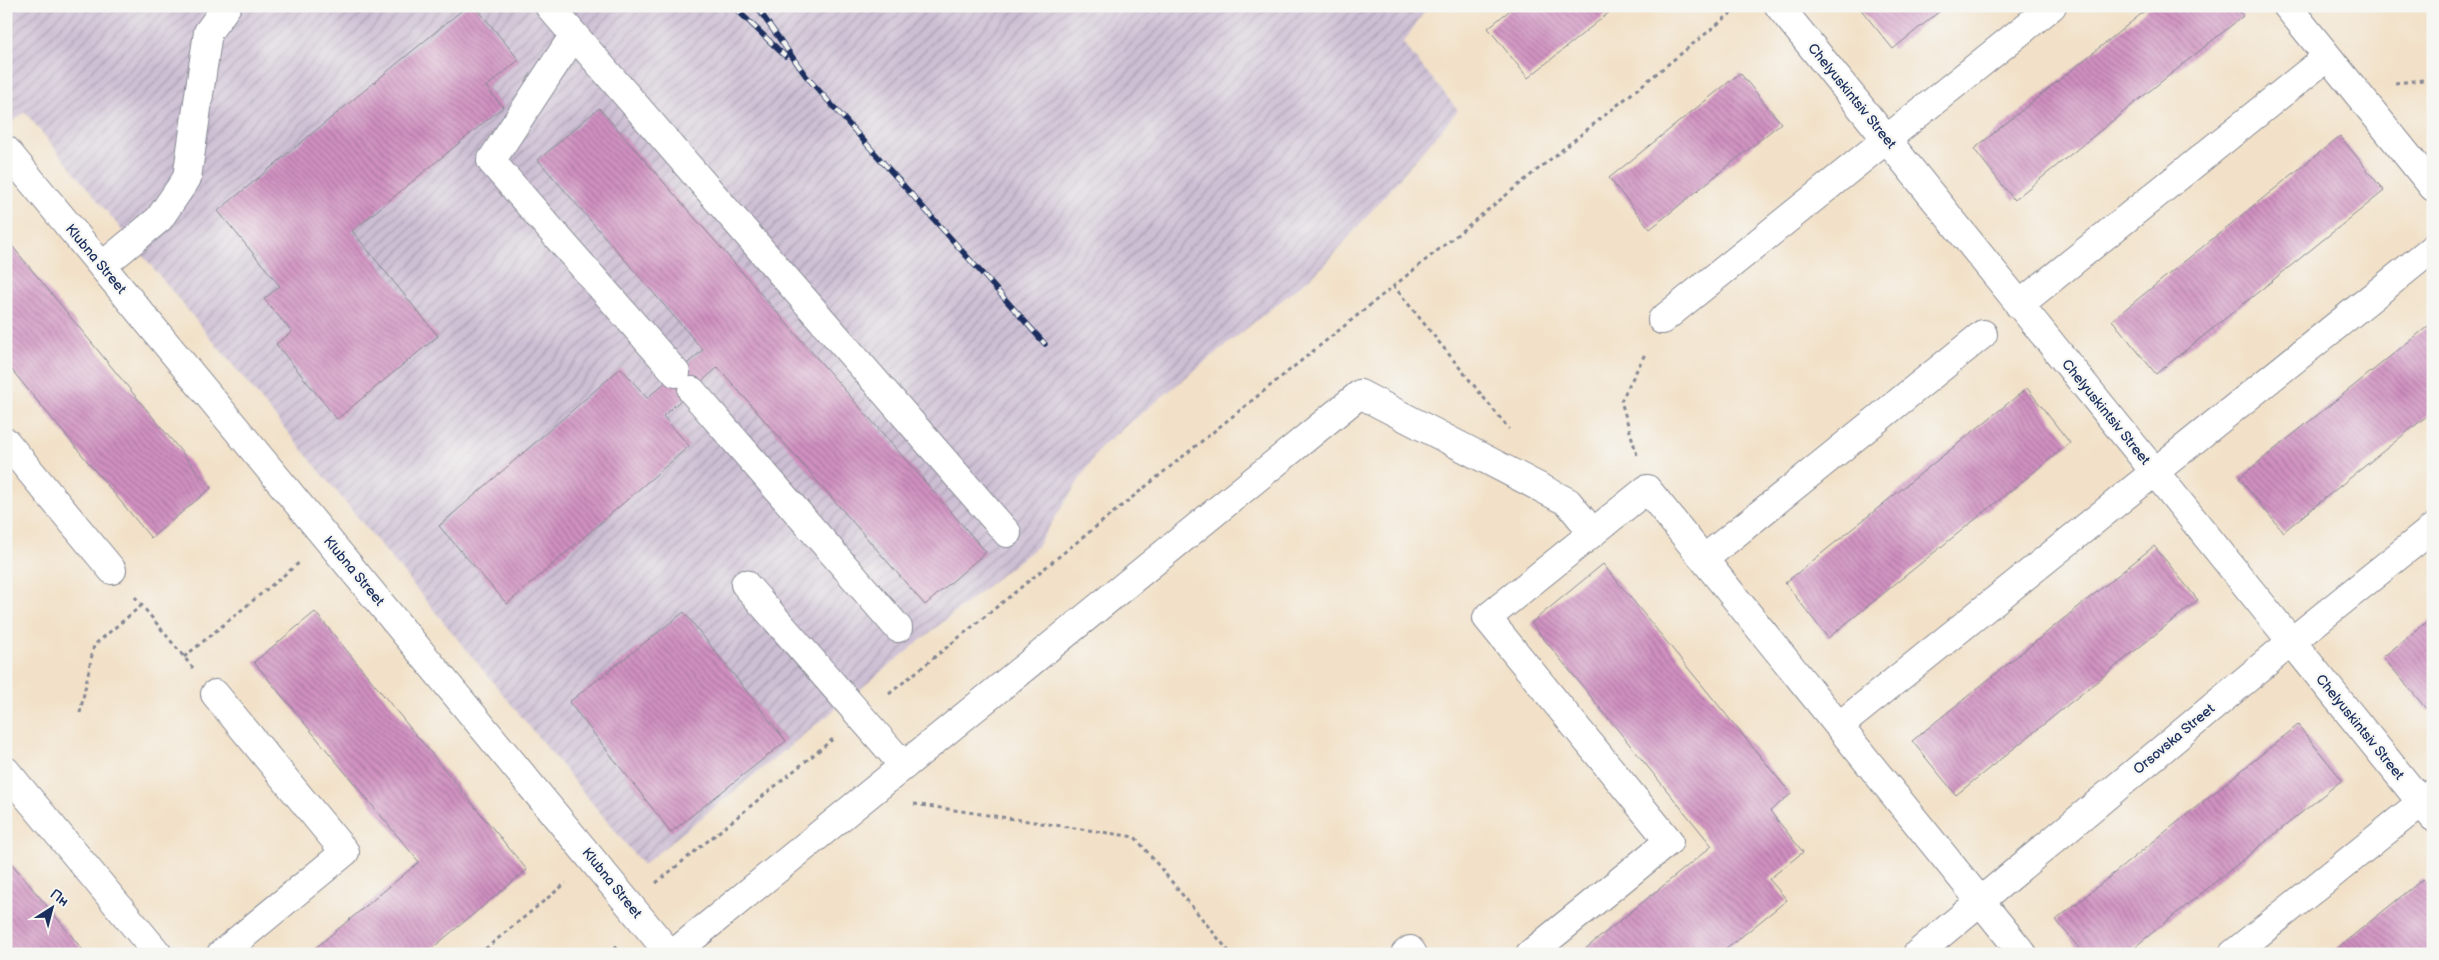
<svg xmlns="http://www.w3.org/2000/svg" width="2439" height="960" viewBox="0 0 2439 960" font-family="'Balsamiq Sans',sans-serif">
<defs>
<pattern id="industrial-furrows" width="10" height="10" patternUnits="userSpaceOnUse" patternTransform="scale(1.25)"><rect width="10" height="10" fill="#ccbed3"/><path d="M-1 1l2-2M0 10L10 0M9 11l2-2" fill="none" stroke="#a59bae"/></pattern>
<pattern id="building-back-hatch" width="6" height="6" patternUnits="userSpaceOnUse" patternTransform="scale(1.25)"><rect width="6" height="6" fill="#d090c0"/><path d="M-1 5l2 2M0 0l6 6M5-1l2 2" fill="none" stroke="#a8769f"/></pattern>
</defs>
<rect width="100%" height="100%" fill="#f6f6f2"/>
<filter id="ink" filterUnits="userSpaceOnUse"><feTurbulence type="fractalNoise" baseFrequency=".02" numOctaves="2"/><feDisplacementMap in="SourceGraphic" scale="10" xChannelSelector="R" yChannelSelector="G"/><feConvolveMatrix kernelMatrix="1 2 1 2 8 2 1 2 1" color-interpolation-filters="sRGB"/></filter>
<filter id="wash" filterUnits="userSpaceOnUse"><feTurbulence type="fractalNoise" baseFrequency=".0096" numOctaves="4" result="noise"/><feDisplacementMap in="SourceGraphic" scale="20" xChannelSelector="R" yChannelSelector="G"/><feGaussianBlur stdDeviation="1.12" result="paint"/><feColorMatrix in="noise" values="0 0 0 0 0 0 0 0 0 0 0 0 0 0 0 0 0 1.4 0 .05"/><feComposite in="paint" operator="in"/></filter>
<g filter="url(#wash)">
<rect width="100%" height="100%" fill="#f2e1c8"/>
<path fill="url(#industrial-furrows)" d="M6,6H1428L1403,43L1458,110L1324,266L1101,446L1037,546L643,865L25,112L6,127Z"/>
<g id="blocks">
<path fill="url(#building-back-hatch)" d="M467,6H475L519,60L486,87L503,107L352,231L438,336L337,419L276,344L292,332L264,299L280,286L218,211Z
M1515,6H1617L1528,78L1488,28Z
M1858,6H1946L1893,49Z
M2151,6H2235L2243,16L2014,200L1974,149Z
M1740,73L1781,123L1650,229L1609,178Z
M599,108L986,552L925,605L718,367L663,416L689,446L507,604L439,526L621,368L647,398L703,350L538,160Z
M2340,136L2384,191L2156,374L2112,320Z
M8,241L211,488L151,538L6,363V243Z
M2433,322V411L2283,532L2239,478Z
M2027,388L2070,443L1828,638L1785,583Z
M2154,546L2198,600L1956,795L1912,741Z
M1603,564L1791,794L1770,811L1803,852L1769,879L1787,900L1720,954H1579L1712,846L1531,623Z
M315,612L527,870L425,954H308L419,862L254,662Z
M684,612L786,741L671,832L569,702Z
M2433,617V707L2428,711L2383,657Z
M2298,725L2342,780L2126,954H2084L2056,920Z
M11,863L52,912L86,954H6V866Z
M2423,879L2433,892V954H2330Z"/>
</g>
</g>
<g filter="url(#ink)">
<use href="#blocks" fill-opacity="0" stroke="#868893" stroke-width="1"/>
<g fill="none" stroke-linecap="round" stroke-linejoin="round">
<defs>
<path id="minor" d="M549,6L1007,533
M1779,6L2433,817
M2287,6L2433,187
M574,35L491,161L676,373
M6,150L670,954
M102,266L159,219L187,178L208,32L227,6
M2019,305L2327,57
M1662,320L2052,6
M692,391L898,628
M6,442L112,570
M1704,559L1983,334
M745,584L904,766
M215,694L345,852L221,954
M1839,726L2433,248
M6,771L158,954
M673,954L1360,394L1568,502L1593,533
M1405,954L1410,950L1413,954
M1530,954L1669,841L1487,618L1647,489L2023,954
M1917,954L2291,642L2433,528
M2233,954L2433,793"/>
</defs>
<use href="#minor" stroke="#868893" stroke-width="30"/>
<path stroke="#868893" stroke-width="3" stroke-dasharray="4 4" stroke-linecap="butt" d="M2395,83L2433,79
M1393,285L1509,429
M1637,455L1621,401L1646,352
M135,597L193,668
M184,657L300,562
M889,694L1740,6
M80,713L94,645L142,605
M914,804L1135,837L1231,954
M656,883L833,739
M479,954L566,883
M608,954L618,946"/>
<use href="#minor" stroke="#fff" stroke-width="28"/>
<defs>
<path id="rail" d="M733,6L785,56
M756,6L806,76L1045,344"/>
</defs>
<use href="#rail" stroke="#1b2f5e" stroke-width="5.5"/>
<use href="#rail" stroke="#f6f6f2" stroke-width="4" stroke-dasharray="11" stroke-linecap="butt"/>
</g>
</g>
<g text-anchor="middle" dominant-baseline="central" stroke-width="4.5" stroke-linejoin="round" paint-order="stroke">
<g font-size="14" fill="#1b2f5e" stroke="#f6f6f2">
<text transform="translate(1852 96) rotate(51)">Chelyuskintsiv Street</text>
<text transform="translate(96 259) rotate(50)">Klubna Street</text>
<text transform="translate(2106 412) rotate(51)">Chelyuskintsiv Street</text>
<text transform="translate(354 571) rotate(50)">Klubna Street</text>
<text transform="translate(2360 727) rotate(51)">Chelyuskintsiv Street</text>
<text transform="translate(2174 739) rotate(-40)">Orsovska Street</text>
<text transform="translate(612 883) rotate(51)">Klubna Street</text>
</g>
</g>
<rect width="2439" height="960" fill="none" stroke="#f6f6f2" stroke-width="25"/>
<g transform="translate(52 908) rotate(36)" stroke="#f6f6f2" stroke-width="4" paint-order="stroke">
<path d="M0-4L9 19L0 12L-9 19Z" fill="#1b2f5e"/>
<text y="-8" font-size="14" font-weight="bold" text-anchor="middle" fill="#1b2f5e">Пн</text>
</g>
</svg>
